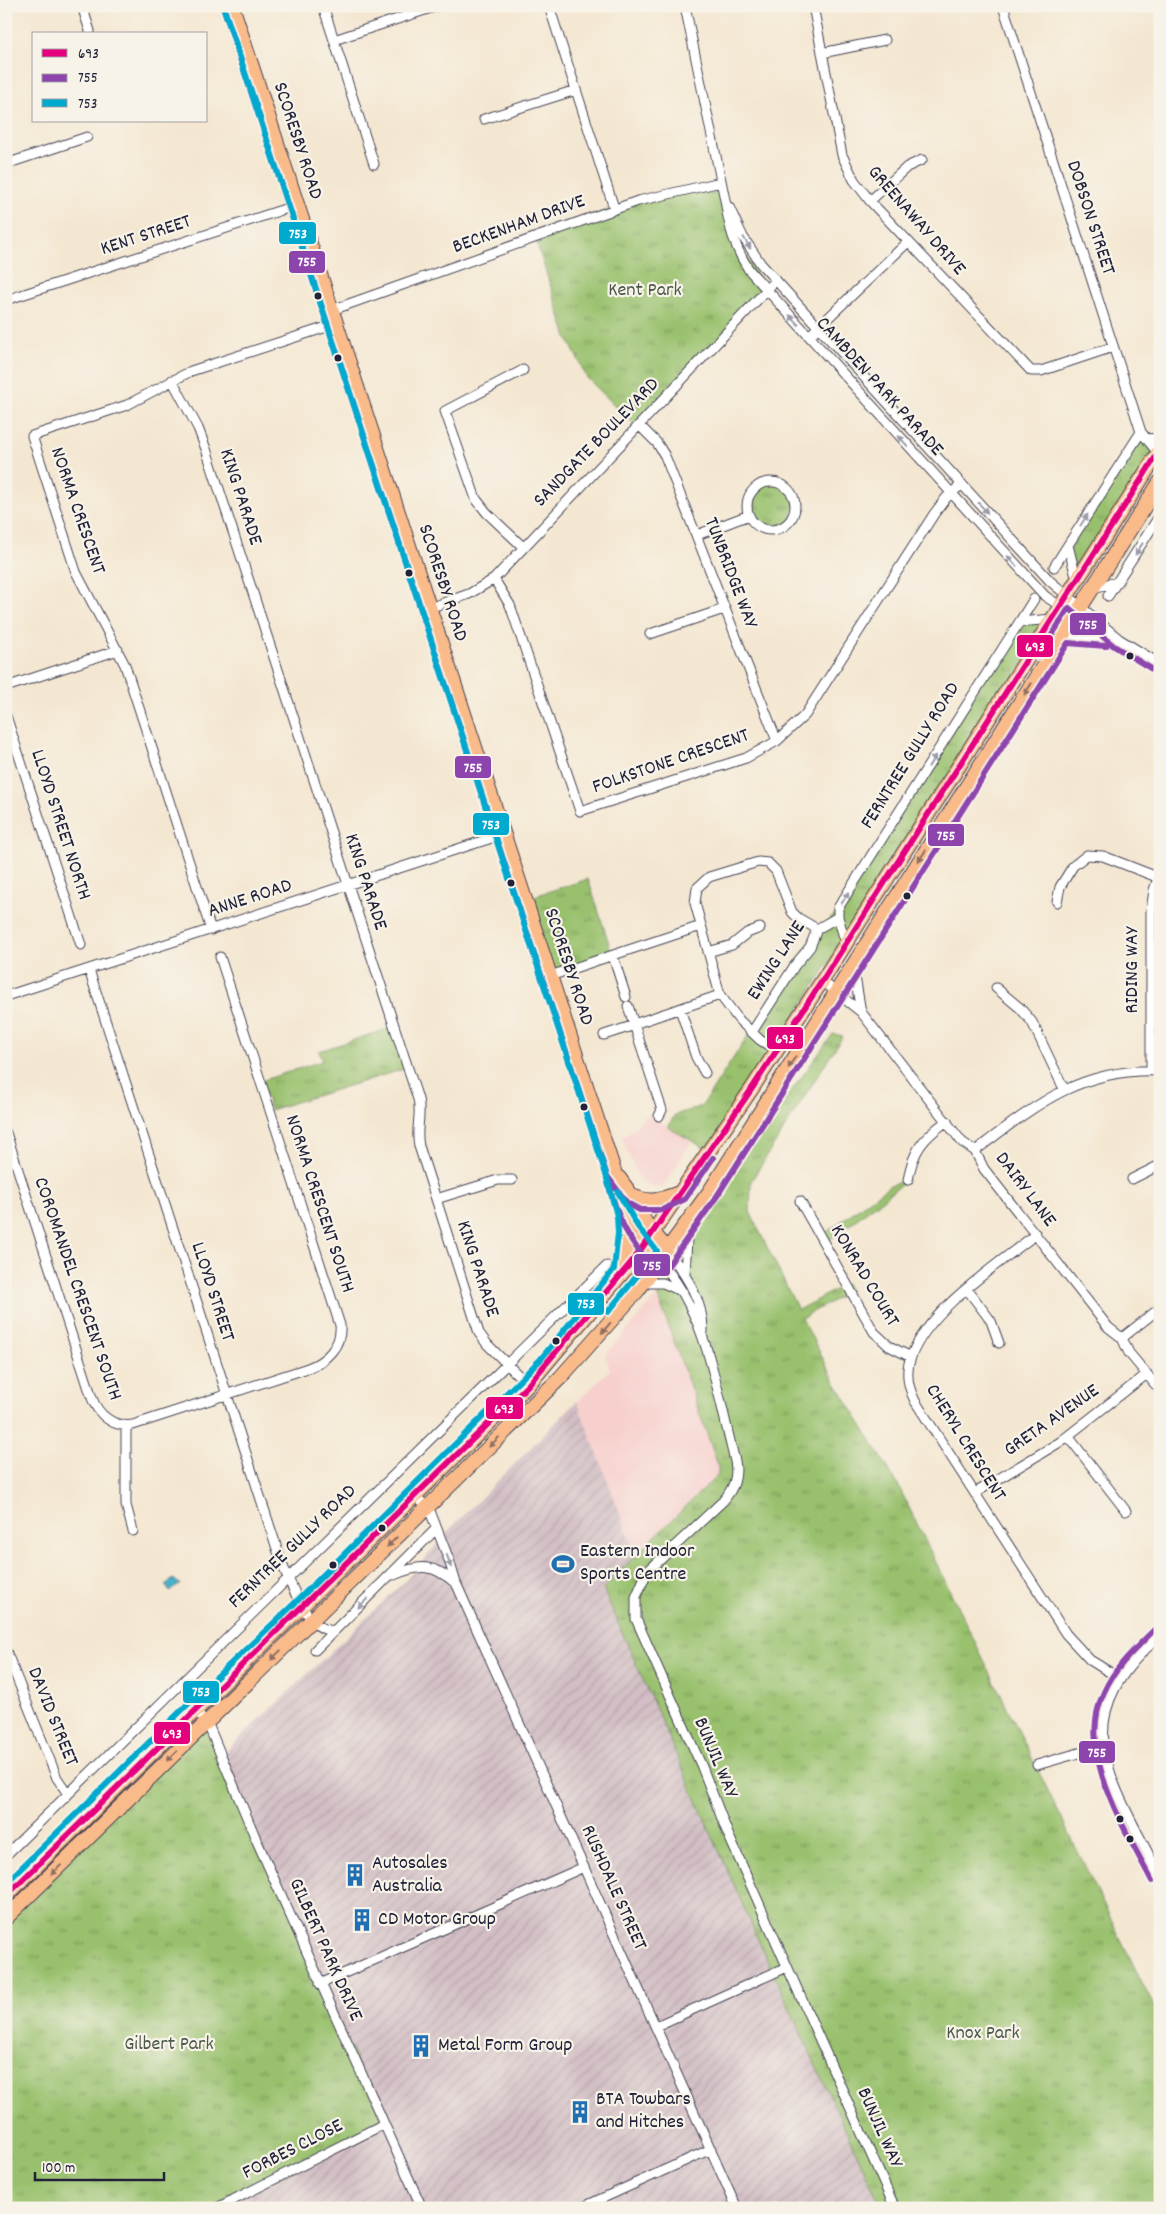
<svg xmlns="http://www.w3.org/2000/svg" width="1166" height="2214" viewBox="0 0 1166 2214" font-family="Dekko,sans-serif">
<defs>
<pattern id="industrial-furrows" width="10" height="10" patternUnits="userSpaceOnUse" patternTransform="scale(1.25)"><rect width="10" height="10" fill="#d2bec4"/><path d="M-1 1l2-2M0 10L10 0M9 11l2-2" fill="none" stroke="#b4a3a9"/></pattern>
<pattern id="park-tufts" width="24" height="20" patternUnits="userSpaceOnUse" patternTransform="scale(1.25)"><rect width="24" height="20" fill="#99c16d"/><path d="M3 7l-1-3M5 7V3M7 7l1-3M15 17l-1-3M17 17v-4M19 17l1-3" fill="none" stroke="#7c9c5b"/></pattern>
<pattern id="water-ripples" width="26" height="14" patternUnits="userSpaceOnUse" patternTransform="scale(1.25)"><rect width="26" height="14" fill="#49b1c8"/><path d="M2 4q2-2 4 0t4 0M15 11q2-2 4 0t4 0" fill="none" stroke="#3c90a4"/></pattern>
</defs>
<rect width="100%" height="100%" fill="#f7f3e8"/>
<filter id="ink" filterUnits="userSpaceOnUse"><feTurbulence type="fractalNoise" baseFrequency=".02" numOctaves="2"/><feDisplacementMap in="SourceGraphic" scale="10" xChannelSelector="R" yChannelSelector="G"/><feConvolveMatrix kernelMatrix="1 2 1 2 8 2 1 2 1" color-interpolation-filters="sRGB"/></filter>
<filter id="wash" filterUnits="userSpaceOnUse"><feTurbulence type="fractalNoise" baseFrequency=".0096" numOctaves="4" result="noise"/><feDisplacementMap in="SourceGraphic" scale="20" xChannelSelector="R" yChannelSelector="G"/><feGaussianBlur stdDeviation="1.12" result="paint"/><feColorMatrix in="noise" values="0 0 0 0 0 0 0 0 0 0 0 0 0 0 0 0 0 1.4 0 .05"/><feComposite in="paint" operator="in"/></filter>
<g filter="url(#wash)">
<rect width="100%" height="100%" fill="#f4e7d1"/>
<path fill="#f7d0ce" d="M648,1115L692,1141L662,1189L640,1182L622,1138Z
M658,1295L718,1465V1475L634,1555L577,1401L610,1370L605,1355Z"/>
<path fill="url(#industrial-furrows)" d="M577,1401L636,1555L603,1590L768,1962L882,2208H217L221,1756L406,1580L449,1530Z"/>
<path fill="url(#park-tufts)" stroke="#5e7254" d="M721,182L729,229L766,290L637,427L587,378L567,337L535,238L614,208Z
M1141,432L1158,453L1077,581L1068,545Z
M747 506a24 24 0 1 1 48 0a24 24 0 1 1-48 0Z
M1052,619L708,1150L668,1127L675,1115L702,1106L816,932L837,913L1020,622Z
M588,879L613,956L550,976L525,899Z
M394,1027L407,1068L270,1110L261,1081L322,1061L319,1051Z
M833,1034L843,1036L751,1181L750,1212L798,1310L846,1284L850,1291L802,1318L834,1380L897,1483L1160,2019V2208H882L768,1962L603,1589L636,1555L718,1475V1465L656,1291L729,1177Z
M908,1180L824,1244L820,1237L890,1185Z
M207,1722L384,2124L217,2208H6V1918Z"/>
<path fill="url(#water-ripples)" stroke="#366a82" d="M173,1579L180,1584L170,1592L165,1585Z"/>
</g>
<g filter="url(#ink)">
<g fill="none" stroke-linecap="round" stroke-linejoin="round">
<defs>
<path id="street" d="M82,6L90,31
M323,6L374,164
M549,6L614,208
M685,6L725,200C729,226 734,247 749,270L1045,596L1107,637L1119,639
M813,6L842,155L854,180L870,201L1031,371H1041L1113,347
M1003,6L1141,432L1158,453
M334,40L437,6
M822,53L885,40
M484,119L576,90
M6,164L87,137
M870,201L907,167L922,160
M729,207L743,237L761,264L1050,581L1119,639L1160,664
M6,300L297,205
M332,310L638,201L721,182
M809,336L908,242
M172,380L198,428L206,449L418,1099C422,1115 415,1130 419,1146L479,1333L487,1344L528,1385
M639,425L657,443L665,456L777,741
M1147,439L1160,438
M747 506a24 24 0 1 1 48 0a24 24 0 1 1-48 0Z
M697,535L749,515
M523,547L487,513L476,499L445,411L523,370
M1054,567L1068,545
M494,579L510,605L580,811L746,758L777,741L805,715L934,514L946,498L962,484
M1077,581L1068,545L1141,432
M1092,588L1118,582
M1108,596L1160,515
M429,608L469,594L494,579L776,280
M1020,622L1052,619
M650,634L724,609
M1062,636L1069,634L1104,637
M6,687L118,650
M6,716L81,945
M1057,902L1060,887L1073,866L1087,855L1103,856L1157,877
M211,930L125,665L76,572L32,436L127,405L191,371L336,324
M846,944L838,917V908L1034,599
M708,952L732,945L747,933L760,928
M613,956L626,997
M853,965L861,1012
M89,970L282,1564C291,1584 309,1635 335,1630
M550,976L701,926
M822,981L861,1012L962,1142L975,1151L984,1169L1108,1327L1122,1338L1129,1353L1160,1390
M996,988L1020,1008L1032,1022L1064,1089
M6,996L504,834
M628,1006L662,1110L659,1116
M680,1009L696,1057L705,1073
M634,1024L720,995
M752,1032L795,965L810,947L817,929L838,917
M604,1035L635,1025
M776,1050L760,1040L739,1020L720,995L695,903L697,888L709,877L758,862L768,863L776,871L792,912L798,918L817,929
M1151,1070V911L1154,890L1160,872
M6,1133L92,1398C98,1415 114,1428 133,1425L308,1368C326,1361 342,1346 340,1325L220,957
M975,1151C1034,1106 1081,1067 1160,1071
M1132,1179L1160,1165
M908,1180C913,1150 923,1138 947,1121
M436,1199L498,1180H512
M800,1201L874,1332L889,1346L911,1357
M1036,1234C997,1265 928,1310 911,1357C905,1372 908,1387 915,1401L1066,1634L1090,1660L1119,1678
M668,1251C685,1274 704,1301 703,1332
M660,1261C708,1315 717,1393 735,1461C738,1477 734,1488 723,1501L647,1572L636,1597V1619L702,1767L728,1834L895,2208
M685,1274L688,1223
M644,1283H663L683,1292
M967,1289L991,1321L999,1343
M1122,1338L1160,1308
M126,1426V1505L133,1531
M1068,1436L1126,1511
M975,1493L1060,1442L1147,1374
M416,1496L430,1511L449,1560L456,1583L737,2208
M394,1575C420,1564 434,1564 455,1583
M1160,1636C1060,1720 1114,1783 1160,1877
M315,1650L436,1529
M6,1651L57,1778L68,1794
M194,1710L207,1722L256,1839L422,2208
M1037,1765L1103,1746
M6,1855L607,1266
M320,1984L584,1867
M656,2026L787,1967
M217,2208L384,2124
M581,2208L711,2149"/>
<path id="primary" d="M232,6L614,1171C624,1214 629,1229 660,1261
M619,1178L632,1196L645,1222L668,1251
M632,1196C650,1204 661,1200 679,1193
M622,1273L627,1233L626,1219
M6,1896L528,1385L635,1258L751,1090L822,981L1160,450
M6,1918L560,1378L638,1290L710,1191L1160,482"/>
</defs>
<use href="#street" stroke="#424052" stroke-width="11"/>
<use href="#primary" stroke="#424052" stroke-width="16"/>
<use href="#street" stroke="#fff" stroke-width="9"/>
<use href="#primary" stroke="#fabb8b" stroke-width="14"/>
<defs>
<path id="bus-1" d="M6,1896L528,1385L635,1258L751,1090L822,981L1160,450"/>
<path id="bus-2" d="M224,9L606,1173C613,1205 623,1233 645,1258C650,1263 654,1269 661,1270L667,1267L717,1196L1068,643L1106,646
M1038,657L1069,608L1114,646L1155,671
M607,1176L627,1203L640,1210H662L685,1199L713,1158
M1152,1881C1125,1828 1075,1753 1104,1692C1115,1667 1135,1649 1154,1630"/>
<path id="bus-3" d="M608,1312L657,1251L638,1227L618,1192
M6,1883L188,1704L297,1601L540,1360L614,1269L618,1233L617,1216L606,1174L224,9"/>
</defs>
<use href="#bus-1" stroke="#f7f3e8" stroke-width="10"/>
<use href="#bus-2" stroke="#f7f3e8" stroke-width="10"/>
<use href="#bus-3" stroke="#f7f3e8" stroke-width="10"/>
<use href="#bus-1" stroke="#e5007d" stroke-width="6"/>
<use href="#bus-2" stroke="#8e44ad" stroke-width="6"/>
<use href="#bus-3" stroke="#00a9ce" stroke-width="6"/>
</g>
<defs><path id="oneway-solid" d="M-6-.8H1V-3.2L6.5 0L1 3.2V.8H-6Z" transform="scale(1.25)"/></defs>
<g fill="#9c9ca7">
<use href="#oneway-solid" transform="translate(747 243) rotate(59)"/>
<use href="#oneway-solid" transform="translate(794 320) rotate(-133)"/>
<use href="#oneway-solid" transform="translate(903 441) rotate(-132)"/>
<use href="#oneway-solid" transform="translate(983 508) rotate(48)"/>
<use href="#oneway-solid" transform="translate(1084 520) rotate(-57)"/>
<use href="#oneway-solid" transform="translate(1139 549) rotate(122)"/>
<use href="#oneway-solid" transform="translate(1012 561) rotate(-132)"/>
<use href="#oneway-solid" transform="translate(932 761) rotate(-58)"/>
<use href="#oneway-solid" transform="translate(845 898) rotate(-58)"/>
<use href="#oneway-solid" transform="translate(449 1561) rotate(71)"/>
<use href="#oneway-solid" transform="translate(363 1603) rotate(136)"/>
</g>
<g fill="#8e6e63">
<use href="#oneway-solid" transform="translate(1028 689) rotate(122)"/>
<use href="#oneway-solid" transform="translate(922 856) rotate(122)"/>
<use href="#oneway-solid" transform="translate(792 1062) rotate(122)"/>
<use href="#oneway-solid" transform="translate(606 1328) rotate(130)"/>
<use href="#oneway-solid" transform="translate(494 1442) rotate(135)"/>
<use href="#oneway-solid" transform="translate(392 1542) rotate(136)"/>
<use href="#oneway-solid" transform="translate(276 1655) rotate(136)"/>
<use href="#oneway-solid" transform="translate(172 1756) rotate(136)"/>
<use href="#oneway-solid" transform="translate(56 1870) rotate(136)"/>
</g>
</g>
<defs>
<symbol id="stadium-bare" viewBox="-9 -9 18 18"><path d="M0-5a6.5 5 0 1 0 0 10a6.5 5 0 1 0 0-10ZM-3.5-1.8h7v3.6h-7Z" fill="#1f6fb2" stroke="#f7f3e8" stroke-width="2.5" paint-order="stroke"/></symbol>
<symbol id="building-bare" viewBox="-9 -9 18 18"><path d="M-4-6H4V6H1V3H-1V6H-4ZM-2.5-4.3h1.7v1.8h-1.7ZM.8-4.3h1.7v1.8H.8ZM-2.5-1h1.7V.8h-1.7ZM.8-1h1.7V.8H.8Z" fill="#1f6fb2" stroke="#f7f3e8" stroke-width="2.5" paint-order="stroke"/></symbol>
</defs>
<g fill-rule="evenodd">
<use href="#stadium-bare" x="547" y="1548" width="32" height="32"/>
<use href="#building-bare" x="339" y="1859" width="32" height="32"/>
<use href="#building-bare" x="346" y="1904" width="32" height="32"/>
<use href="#building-bare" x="405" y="2030" width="32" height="32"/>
<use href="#building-bare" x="564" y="2096" width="32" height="32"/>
</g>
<g fill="#22223b" stroke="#f7f3e8" stroke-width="2">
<circle cx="318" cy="296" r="4.5"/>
<circle cx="338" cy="358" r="4.5"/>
<circle cx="409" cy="573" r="4.5"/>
<circle cx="1130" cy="656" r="4.5"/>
<circle cx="511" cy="883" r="4.5"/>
<circle cx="907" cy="896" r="4.5"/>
<circle cx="584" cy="1107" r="4.5"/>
<circle cx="556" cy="1341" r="4.5"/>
<circle cx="382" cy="1528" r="4.5"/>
<circle cx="333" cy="1565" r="4.5"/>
<circle cx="1120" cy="1819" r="4.5"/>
<circle cx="1130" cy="1839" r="4.5"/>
</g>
<g text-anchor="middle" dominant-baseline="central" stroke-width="4.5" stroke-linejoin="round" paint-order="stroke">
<g font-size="20" fill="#22223b" stroke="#f7f3e8">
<text transform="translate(297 141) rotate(72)">SCORESBY ROAD</text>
<text transform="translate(1090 218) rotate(72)">DOBSON STREET</text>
<text transform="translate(916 221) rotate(49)">GREENAWAY DRIVE</text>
<text transform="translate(519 225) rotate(-20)">BECKENHAM DRIVE</text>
<text transform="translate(146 236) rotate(-18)">KENT STREET</text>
<text transform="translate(879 387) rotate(48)">CAMBDEN PARK PARADE</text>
<text transform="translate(597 443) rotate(-46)">SANDGATE BOULEVARD</text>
<text transform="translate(240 497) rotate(72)">KING PARADE</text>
<text transform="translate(77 511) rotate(71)">NORMA CRESCENT</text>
<text transform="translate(730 573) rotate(69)">TUNBRIDGE WAY</text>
<text transform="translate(442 583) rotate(72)">SCORESBY ROAD</text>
<text transform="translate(911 756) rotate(-58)">FERNTREE GULLY ROAD</text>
<text transform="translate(671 762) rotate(-19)">FOLKSTONE CRESCENT</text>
<text transform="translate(60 825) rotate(72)">LLOYD STREET NORTH</text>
<text transform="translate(365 882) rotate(72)">KING PARADE</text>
<text transform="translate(250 899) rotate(-18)">ANNE ROAD</text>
<text transform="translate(777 961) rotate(-57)">EWING LANE</text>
<text transform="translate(568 967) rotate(72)">SCORESBY ROAD</text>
<text transform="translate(1133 970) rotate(-90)">RIDING WAY</text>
<text transform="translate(1025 1190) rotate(53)">DAIRY LANE</text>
<text transform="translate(319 1204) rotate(72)">NORMA CRESCENT SOUTH</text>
<text transform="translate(477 1269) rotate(72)">KING PARADE</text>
<text transform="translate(864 1276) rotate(59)">KONRAD COURT</text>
<text transform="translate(77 1289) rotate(71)">COROMANDEL CRESCENT SOUTH</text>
<text transform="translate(212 1292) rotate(72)">LLOYD STREET</text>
<text transform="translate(1052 1421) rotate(-35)">GRETA AVENUE</text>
<text transform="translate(965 1443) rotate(58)">CHERYL CRESCENT</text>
<text transform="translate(293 1547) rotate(-44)">FERNTREE GULLY ROAD</text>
<text transform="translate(52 1717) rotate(68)">DAVID STREET</text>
<text transform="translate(715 1758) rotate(67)">BUNJIL WAY</text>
<text transform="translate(613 1888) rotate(66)">RUSHDALE STREET</text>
<text transform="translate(325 1950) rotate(66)">GILBERT PARK DRIVE</text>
<text transform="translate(879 2128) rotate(66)">BUNJIL WAY</text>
<text transform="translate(293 2150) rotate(-27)">FORBES CLOSE</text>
</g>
<g font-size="20" fill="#4c5a4c" stroke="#f7f3e8">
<text x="645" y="291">Kent Park</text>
<text x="983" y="2034">Knox Park</text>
<text x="169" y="2045">Gilbert Park</text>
</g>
<g font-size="20" fill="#22223b" stroke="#f7f3e8" text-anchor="start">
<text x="580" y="1552">Eastern Indoor<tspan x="580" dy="23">Sports Centre</tspan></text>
<text x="372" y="1864">Autosales<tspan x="372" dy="23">Australia</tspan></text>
<text x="378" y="1920">CD Motor Group</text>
<text x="438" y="2046">Metal Form Group</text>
<text x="596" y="2100">BTA Towbars<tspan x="596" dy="23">and Hitches</tspan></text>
</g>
</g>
<g stroke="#f7f3e8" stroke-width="2">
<rect x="278" y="221" width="39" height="24" rx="5" fill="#00a9ce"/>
<rect x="288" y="250" width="38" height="24" rx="5" fill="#8e44ad"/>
<rect x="1069" y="612" width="38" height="24" rx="5" fill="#8e44ad"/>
<rect x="1016" y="634" width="38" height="24" rx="5" fill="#e5007d"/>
<rect x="454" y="755" width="38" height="24" rx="5" fill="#8e44ad"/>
<rect x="472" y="812" width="38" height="24" rx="5" fill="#00a9ce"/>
<rect x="927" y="823" width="38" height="24" rx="5" fill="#8e44ad"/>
<rect x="766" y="1026" width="38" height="24" rx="5" fill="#e5007d"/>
<rect x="633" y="1253" width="38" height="24" rx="5" fill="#8e44ad"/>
<rect x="567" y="1292" width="38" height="24" rx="5" fill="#00a9ce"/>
<rect x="485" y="1396" width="39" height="24" rx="5" fill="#e5007d"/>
<rect x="182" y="1680" width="38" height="24" rx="5" fill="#00a9ce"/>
<rect x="153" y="1721" width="38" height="24" rx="5" fill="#e5007d"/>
<rect x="1078" y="1740" width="38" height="24" rx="5" fill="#8e44ad"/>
</g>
<g font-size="14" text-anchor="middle" font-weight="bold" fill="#fff">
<text x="298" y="238">753</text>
<text x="307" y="266">755</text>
<text x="1088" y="629">755</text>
<text x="1035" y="651">693</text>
<text x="473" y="772">755</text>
<text x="491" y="829">753</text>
<text x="946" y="840">755</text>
<text x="785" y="1043">693</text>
<text x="652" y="1270">755</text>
<text x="586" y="1308">753</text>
<text x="504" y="1413">693</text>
<text x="201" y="1696">753</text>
<text x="172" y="1738">693</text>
<text x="1097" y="1757">755</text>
</g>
<rect width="1166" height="2214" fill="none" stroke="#f7f3e8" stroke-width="25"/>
<rect x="32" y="32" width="175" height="90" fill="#f7f3e8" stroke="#a29fa3"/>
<rect x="42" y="49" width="25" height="8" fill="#e5007d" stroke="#a29fa3"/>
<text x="78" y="58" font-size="15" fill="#22223b">693</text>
<rect x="42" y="74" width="25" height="8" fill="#8e44ad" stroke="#a29fa3"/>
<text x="78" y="82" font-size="15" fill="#22223b">755</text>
<rect x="42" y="99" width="25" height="8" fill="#00a9ce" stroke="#a29fa3"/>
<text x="78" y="108" font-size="15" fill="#22223b">753</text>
<path d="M35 2172v8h129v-8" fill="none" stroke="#22223b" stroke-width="2.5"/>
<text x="42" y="2172" font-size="15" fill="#22223b" stroke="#f7f3e8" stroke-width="4" paint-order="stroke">100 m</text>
</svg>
